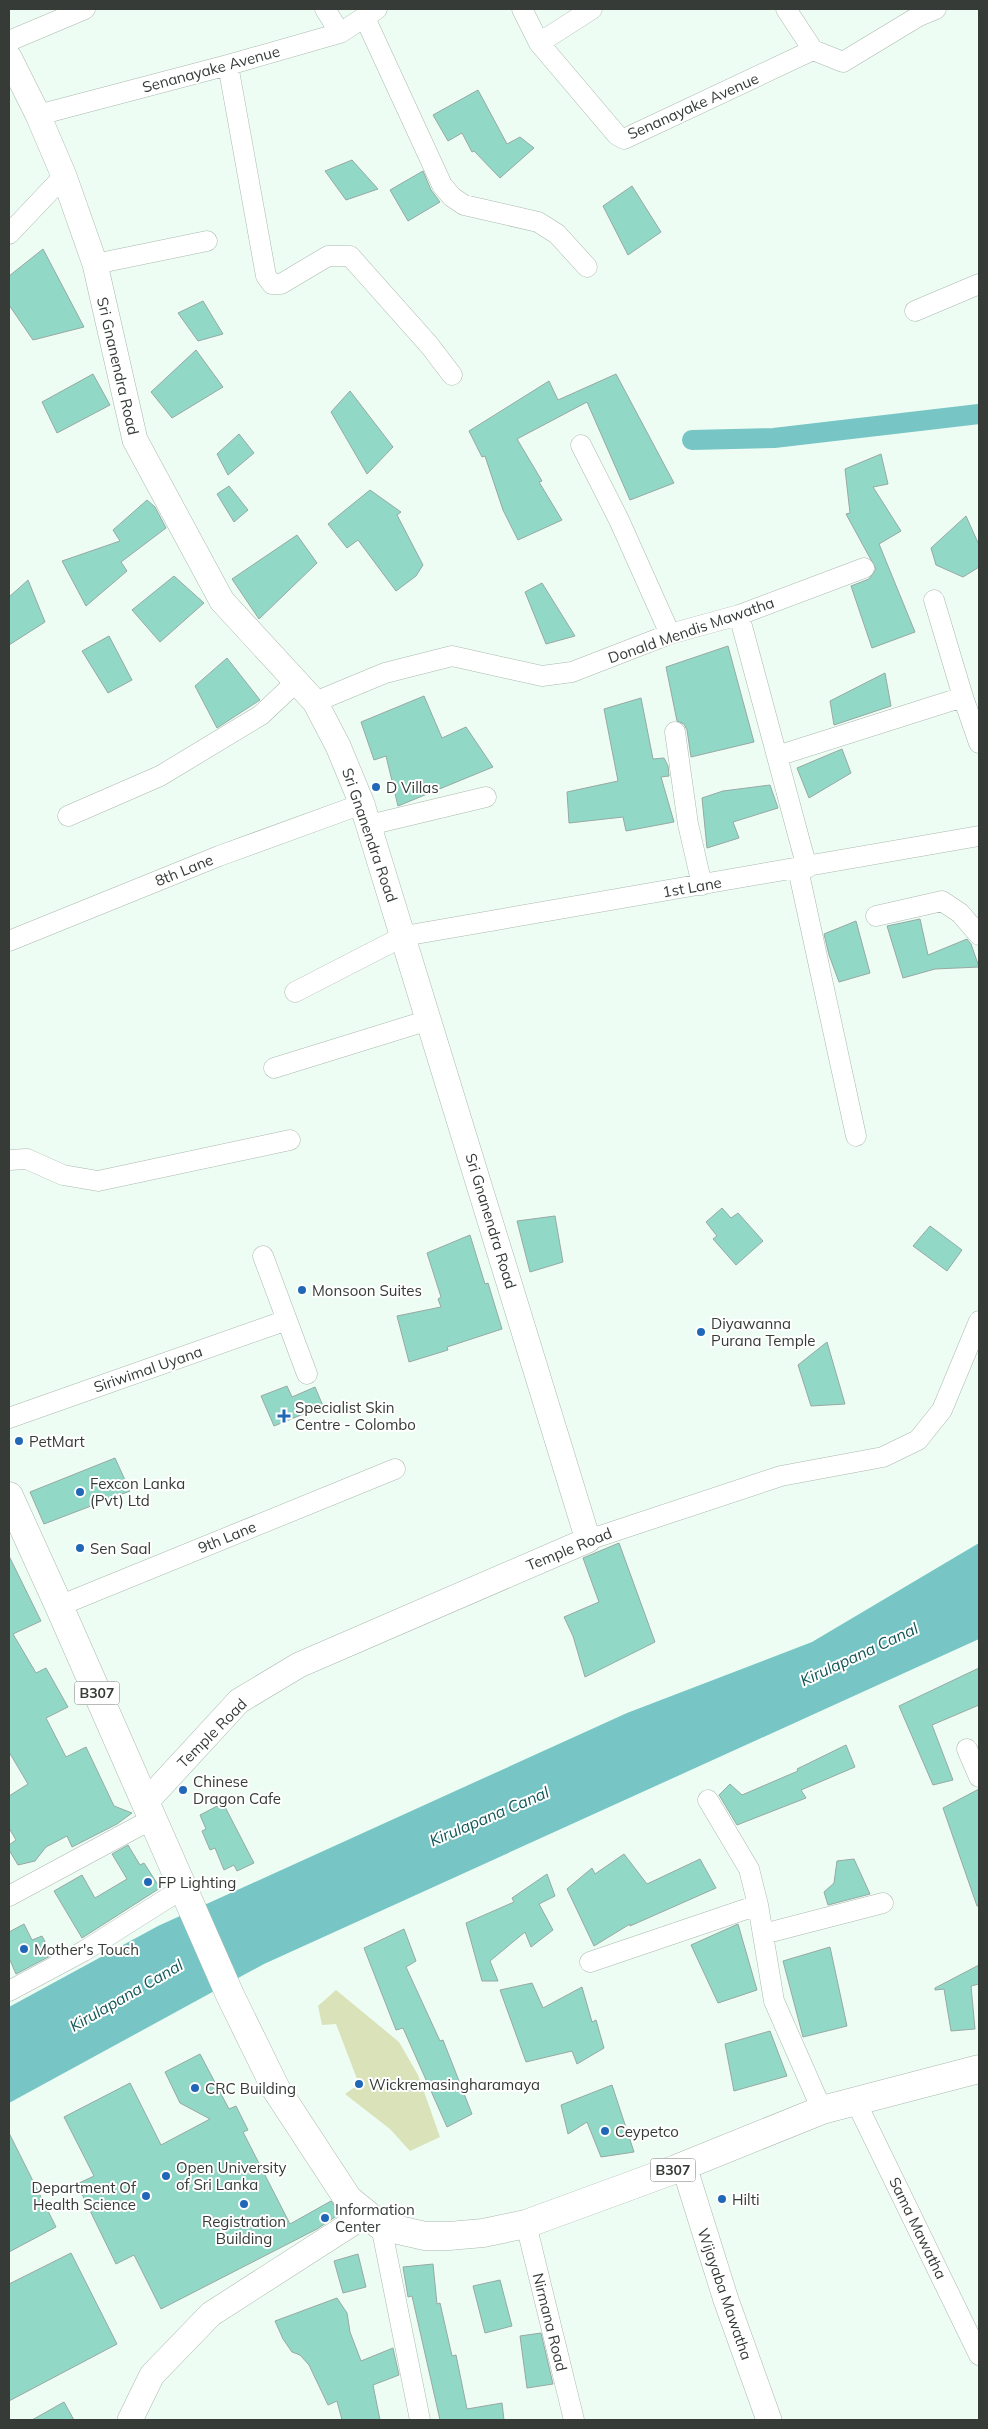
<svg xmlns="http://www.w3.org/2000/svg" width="988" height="2429" viewBox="0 0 988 2429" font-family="Mulish,sans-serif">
<rect width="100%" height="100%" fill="#eefdf3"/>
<path fill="#d9e2b9" d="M336,1990L399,2042L418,2075L440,2137L410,2151L390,2129L345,2094L359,2084L336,2024L322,2025L318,2006Z"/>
<path fill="#77c5c5" d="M979,1543V1639L264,1964L9,2103V2007L158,1926L627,1713L812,1642Z"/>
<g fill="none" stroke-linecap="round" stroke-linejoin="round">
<path stroke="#77c5c5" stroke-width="20" d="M692,440L774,438L979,414"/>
</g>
<path fill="#91d9c6" stroke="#97a9a4" d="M478,90L507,144L520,137L534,148L500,178L474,151L472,152L462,133L448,141L433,115Z
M352,160L378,189L346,200L325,171Z
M423,171L431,190L440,202L408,221L390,190Z
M632,186L661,232L628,255L603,206Z
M43,249L84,327L33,340L9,305V276Z
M203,301L223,334L198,341L178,313Z
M196,350L223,387L172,418L151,392Z
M93,374L110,405L57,433L42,402Z
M616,374L674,483L630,500L587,402L517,439L542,481L539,482L562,520L518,540L503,510L485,456L482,457L469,431L549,381L558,400Z
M350,391L393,447L367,474L331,412Z
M239,434L254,453L228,475L217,454Z
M881,454L888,484L873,487L901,531L879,544L915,632L872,648L851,586L869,579L876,569L846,514L850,513L845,469Z
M229,486L248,510L234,522L217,494Z
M370,490L401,512L397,515L423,565L416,576L396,591L358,540L347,548L328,524Z
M147,500L155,507L166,528L121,562L127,571L86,606L62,561L120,541L113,530Z
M966,516L979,545V567L963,577L936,565L931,548Z
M297,535L317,563L259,619L232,579Z
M174,576L204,603L160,642L132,610Z
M28,580L45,622L9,645V597Z
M542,583L575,636L546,644L525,592Z
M109,636L132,680L108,693L82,651Z
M728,646L754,742L691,757L687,730L684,724L677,721L666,667Z
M227,658L260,700L217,728L195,686Z
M885,673L891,706L834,725L830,701Z
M424,696L442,738L466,727L493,767L398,806L386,756L374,760L361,722Z
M641,698L653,759L664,758L668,766L669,776L661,777L674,822L626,831L623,817L569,823L567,792L618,781L604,709Z
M842,749L851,773L809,798L797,768Z
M770,785L778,808L733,822L739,838L707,848L702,798L723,791Z
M920,919L928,955L967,939L971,944L979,967L935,969L903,978L887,926Z
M856,921L870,973L839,982L829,955L824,934Z
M722,1208L731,1218L738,1213L763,1241L736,1265L713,1239L717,1236L706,1222Z
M555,1216L563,1262L530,1272L517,1221Z
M930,1226L962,1250L947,1271L913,1246Z
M470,1235L485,1284L488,1283L502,1329L447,1347L448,1350L409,1362L397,1316L441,1307L438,1299L441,1297L427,1253Z
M827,1342L845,1404L811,1406L798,1365Z
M287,1386L292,1397L315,1387L323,1406L274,1426L261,1396Z
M115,1458L130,1491L44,1524L30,1492Z
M619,1543L655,1642L585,1677L573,1636L564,1617L599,1602L583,1558Z
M9,1556L41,1621L13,1634L36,1673L46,1668L68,1707L46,1718L66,1757L86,1747L114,1806L132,1813L117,1824L72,1847L67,1836L46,1847L35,1861L18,1865L9,1850V1845L16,1840L9,1828V1796L28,1784L9,1752Z
M979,1668V1705L932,1725L953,1780L933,1785L899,1706Z
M846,1745L855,1767L801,1790L806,1798L737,1825L719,1795L730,1784L742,1795L798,1771L797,1769Z
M979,1789V1906H977L943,1808Z
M223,1803L254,1863L237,1871L234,1865L224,1870L215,1848L210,1850L202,1831L206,1829L200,1815Z
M128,1845L140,1865L144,1863L160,1888L82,1938L54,1891L82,1875L95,1898L127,1879L112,1854Z
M624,1854L647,1884L700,1859L716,1888L630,1926V1924L594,1946L567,1889L592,1868L595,1874Z
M854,1859L870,1894L828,1905L824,1892L834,1883L837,1861Z
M547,1874L555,1896L539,1904L553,1930L531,1947L525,1932L490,1961L498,1981H482L466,1923L514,1902L512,1898Z
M24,1924L32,1940L42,1936L52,1955L16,1974L9,1958V1932Z
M738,1924L757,1990L718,2003L691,1945Z
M404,1929L416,1961L406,1967L440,2041L443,2040L472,2114L447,2127L403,2028L396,2030L364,1948Z
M830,1947L847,2026L803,2037L783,1961Z
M979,1965V1984L971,1986L975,2029L951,2031L944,1989L935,1990V1988Z
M532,1983L543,2008L582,1987L592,2022L596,2020L604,2048L577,2064L572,2051L526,2062L500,1990Z
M770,2031L787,2076L734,2091L725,2044Z
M200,2054L229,2109L236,2106L248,2130L243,2132L290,2224L331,2201L341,2213L317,2229L161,2309L134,2255L116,2264L77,2184L94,2176L64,2117L130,2083L161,2145L210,2119L180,2103L165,2072Z
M612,2085L634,2152L601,2157L587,2122L568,2134L561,2105Z
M9,2133L56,2227L9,2252Z
M71,2253L117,2344L9,2401V2284Z
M358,2254L366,2287L343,2293L334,2261Z
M433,2264L437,2304L440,2303L452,2356L456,2355L467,2409L502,2403L504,2420H440L412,2296L408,2297L403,2267Z
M500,2280L512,2326L485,2333L473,2286Z
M337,2298L347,2313L350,2332L361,2361L393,2348L399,2375L373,2385L380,2420H342L337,2401L328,2405L309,2365L300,2355L292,2352L283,2339L275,2321Z
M541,2333L553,2384L527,2388L520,2336Z
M64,2402L74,2420H32Z"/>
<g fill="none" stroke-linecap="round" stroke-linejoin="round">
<defs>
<path id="minor" d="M325,9L340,33
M522,9L539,43L617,135L624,139L813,50L786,9
M365,18L442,185L452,197L464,205L538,222L557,234L587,267
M9,41L85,9
M539,43L592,9
M813,50L843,62L919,16L936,9
M228,65L266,276L272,284H281L328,256H350L430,346L452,375
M38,115L228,65L340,33L377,9
M9,234L64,176
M95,264L207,241
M915,311L979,284
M581,445L619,520L670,634
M934,600L963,697L979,743
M739,615L807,868
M315,702L385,673L452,656L542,676L572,672L670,634L739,615L864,568
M675,732L688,824L702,885
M777,756L963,697
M68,816L160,776L261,715L296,682
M369,825L486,797
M798,869L856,1136
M876,916L942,901L960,913L979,935
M9,941L219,856L362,804
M295,992L404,936L979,836
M274,1068L429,1020
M9,1160L27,1159L63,1175L98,1181L290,1140
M263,1256L307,1374
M9,1418L287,1320
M588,1540L781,1476L883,1457L918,1440L942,1410L979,1321
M59,1606L395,1469
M967,1749L979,1777
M708,1800L749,1869L758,1905L774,2001L822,2110
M9,1896L152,1819
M763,1934L883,1903
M590,1962L758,1905
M9,1991L84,1951L182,1889
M856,2102L979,2355
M526,2224L574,2420
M381,2226L420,2420"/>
<path id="tertiary" d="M9,57L38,115L64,176L95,264L135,440L222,601L315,702L338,746L362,804L588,1540L299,1665L239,1701L145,1803
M684,2166L726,2300L769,2420
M130,2420L152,2375L211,2314L365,2215"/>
<path id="primary" d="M9,1496L59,1606L230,1995L276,2089L348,2199L381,2226L425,2236H449L483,2233L526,2224L676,2169L822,2110L979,2069"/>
</defs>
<use href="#minor" stroke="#aab9af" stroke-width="21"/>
<use href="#tertiary" stroke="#aab9af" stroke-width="26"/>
<use href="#primary" stroke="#aab9af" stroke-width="29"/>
<use href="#minor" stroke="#fff" stroke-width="20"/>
<use href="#tertiary" stroke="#fff" stroke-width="25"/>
<use href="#primary" stroke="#fff" stroke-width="28"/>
</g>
<g fill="#2067b7" stroke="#fff" stroke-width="2">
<circle cx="376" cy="787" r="5"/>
<circle cx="302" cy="1290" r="5"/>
<circle cx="701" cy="1332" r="5"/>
<path d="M281.5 1408.5h5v5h5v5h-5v5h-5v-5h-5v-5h5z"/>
<circle cx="19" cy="1441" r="5"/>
<circle cx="80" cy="1492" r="5"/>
<circle cx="80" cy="1548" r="5"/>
<circle cx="183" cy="1790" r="5"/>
<circle cx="148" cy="1882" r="5"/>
<circle cx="24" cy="1949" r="5"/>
<circle cx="359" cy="2084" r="5"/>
<circle cx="195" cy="2088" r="5"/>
<circle cx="605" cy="2131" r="5"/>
<circle cx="166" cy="2176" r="5"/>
<circle cx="146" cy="2196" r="5"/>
<circle cx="722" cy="2199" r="5"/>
<circle cx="244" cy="2204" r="5"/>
<circle cx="325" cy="2218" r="5"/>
</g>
<g text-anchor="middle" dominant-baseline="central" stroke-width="4" stroke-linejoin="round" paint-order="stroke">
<g fill="#fff" stroke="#727673" stroke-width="1">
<rect x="74.5" y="1681.5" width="45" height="23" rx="4"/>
<rect x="650.5" y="2158.5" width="45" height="23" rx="4"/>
</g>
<g font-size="14" font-weight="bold" fill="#363b37">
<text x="97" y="1693">B307</text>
<text x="673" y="2170">B307</text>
</g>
<g font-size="15" fill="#363b37" stroke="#fff">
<text transform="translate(211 69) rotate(-15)">Senanayake Avenue</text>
<text transform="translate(693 106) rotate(-24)">Senanayake Avenue</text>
<text transform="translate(118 366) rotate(77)">Sri Gnanendra Road</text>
<text transform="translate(691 630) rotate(-19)">Donald Mendis Mawatha</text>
<text transform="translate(370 835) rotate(71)">Sri Gnanendra Road</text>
<text transform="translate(184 870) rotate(-22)">8th Lane</text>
<text transform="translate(692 887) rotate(-10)">1st Lane</text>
<text transform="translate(491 1221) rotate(73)">Sri Gnanendra Road</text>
<text transform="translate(148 1369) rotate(-19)">Siriwimal Uyana</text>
<text transform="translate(227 1537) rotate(-22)">9th Lane</text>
<text transform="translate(569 1549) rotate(-22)">Temple Road</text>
<text transform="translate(212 1733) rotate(-45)">Temple Road</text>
<text transform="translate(918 2228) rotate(64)">Sama Mawatha</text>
<text transform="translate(725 2294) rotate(71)">Wijayaba Mawatha</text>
<text transform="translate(550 2322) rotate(76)">Nirmana Road</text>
</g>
<g font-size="15" fill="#363b37" stroke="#fff" text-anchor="start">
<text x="386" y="787">D Villas</text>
<text x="312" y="1290">Monsoon Suites</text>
<text x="711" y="1323">Diyawanna<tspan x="711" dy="17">Purana Temple</tspan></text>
<text x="295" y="1407">Specialist Skin<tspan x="295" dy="17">Centre - Colombo</tspan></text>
<text x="29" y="1441">PetMart</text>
<text x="90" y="1483">Fexcon Lanka<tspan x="90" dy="17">(Pvt) Ltd</tspan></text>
<text x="90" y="1548">Sen Saal</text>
<text x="193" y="1781">Chinese<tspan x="193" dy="17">Dragon Cafe</tspan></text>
<text x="158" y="1882">FP Lighting</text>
<text x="34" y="1949">Mother's Touch</text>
<text x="369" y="2084">Wickremasingharamaya</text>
<text x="205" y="2088">CRC Building</text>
<text x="615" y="2131">Ceypetco</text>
<text x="176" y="2167">Open University<tspan x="176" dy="17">of Sri Lanka</tspan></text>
<text x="136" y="2187" text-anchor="end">Department Of<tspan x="136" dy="17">Health Science</tspan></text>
<text x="732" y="2199">Hilti</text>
<text x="335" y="2209">Information<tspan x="335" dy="17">Center</tspan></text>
<text x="244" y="2221" text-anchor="middle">Registration<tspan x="244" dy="17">Building</tspan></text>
</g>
<g font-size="16" font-style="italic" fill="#135757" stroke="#fff">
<text transform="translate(859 1654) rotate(-25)">Kirulapana Canal</text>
<text transform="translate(489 1816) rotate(-23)">Kirulapana Canal</text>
<text transform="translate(126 1995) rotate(-30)">Kirulapana Canal</text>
</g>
</g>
<rect width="988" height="2429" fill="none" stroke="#363b37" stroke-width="20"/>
</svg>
